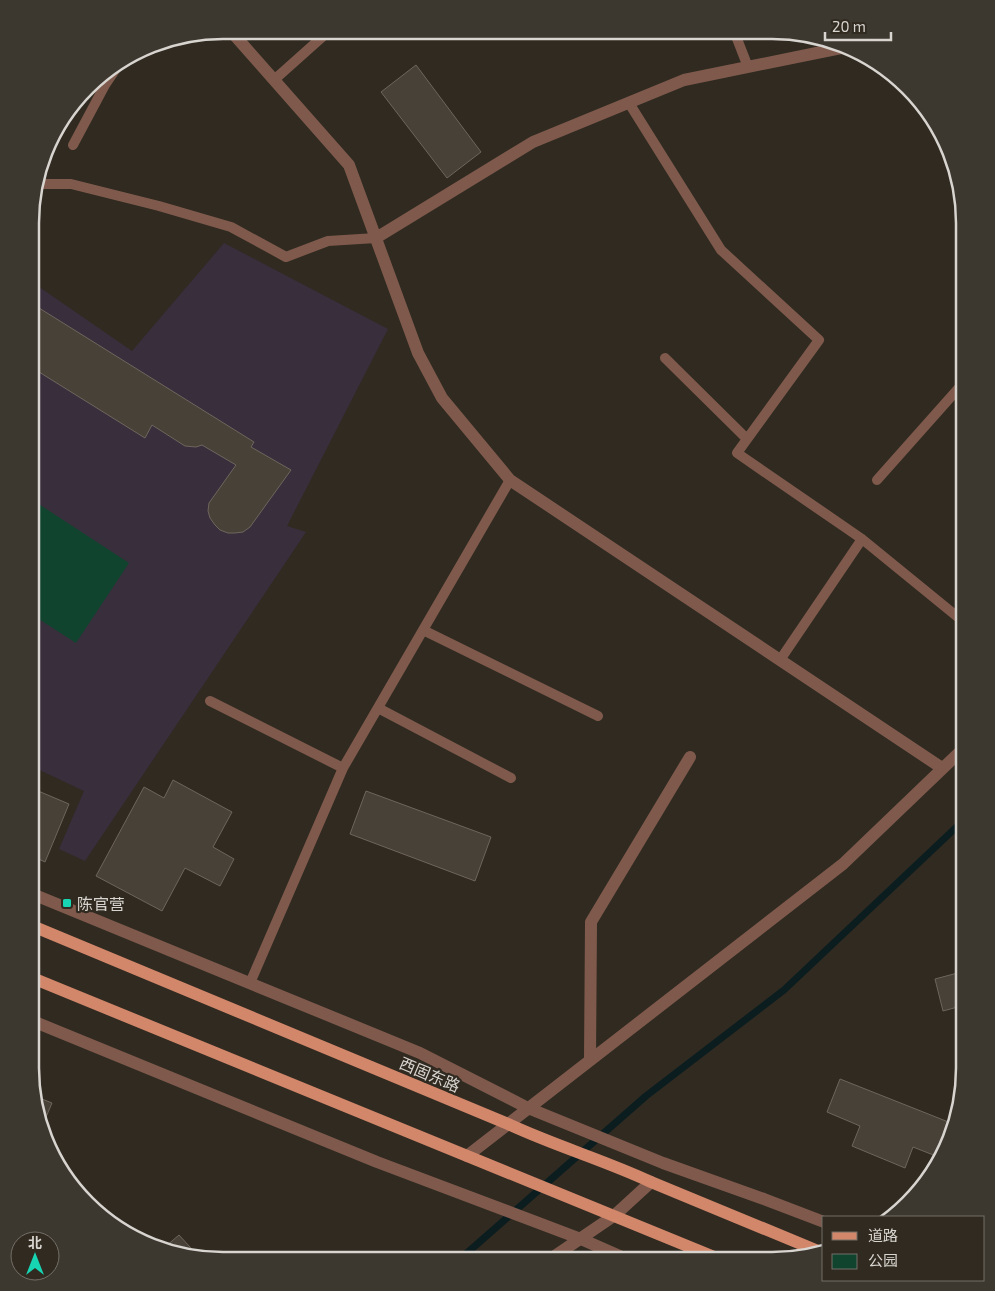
<svg xmlns="http://www.w3.org/2000/svg" width="995" height="1291" viewBox="0 0 995 1291" font-family="'Exo 2','Noto Sans SC',sans-serif">
<rect width="100%" height="100%" fill="#302a21"/>
<path fill="#392e3c" d="M224,243L388,329L287,526L306,532L85,861L59,849L84,791L31,766L32,282L132,351Z"/>
<path fill="#11442f" d="M31,499L129,563L76,643L31,614Z"/>
<g fill="none" stroke-linecap="round" stroke-linejoin="round">
<path stroke="#0b1d1f" stroke-width="7" d="M459,1260L646,1096L784,990L965,819"/>
</g>
<path fill="#484138" stroke="#6e665d" d="M416,65L481,152L447,178L381,92Z
M31,303L254,442L251,447L291,470L250,527L243,532L235,533H228L220,530L215,525L210,518L208,511L209,503L236,465L202,445L196,447L185,446L152,425L145,438L31,367Z
M173,780L232,812L213,847L234,859L220,886L185,868L162,911L96,876L144,787L164,798Z
M31,788L69,804L45,862L30,855Z
M366,791L491,837L475,881L350,834Z
M965,971V1005L943,1011L935,979Z
M840,1079L956,1125L955,1131L941,1158L913,1147L905,1168L852,1146L860,1126L827,1112Z
M37,1097L52,1103L43,1124Z
M179,1235L201,1259H197L165,1247Z"/>
<g fill="none" stroke-linecap="round" stroke-linejoin="round">
<path stroke="#7f5a4c" stroke-width="10" d="M734,31L748,67
M274,80L330,30
M629,103L721,250L819,340L737,453L862,539
M73,145L105,85L119,64
M36,184H71L159,206L231,227L286,257L328,241L376,238
M665,358L747,439
M877,480L965,381
M423,630L598,716
M780,660L862,539L965,623
M210,701L343,768
M378,708L511,778
M250,983L343,768L510,480"/>
<path stroke="#7f5a4c" stroke-width="12" d="M230,30L349,165L418,353L442,398L510,480L942,768
M376,238L533,142L684,80L841,48
M30,893L420,1053L528,1108L663,1163L764,1199L824,1222
M30,1020L377,1162L581,1239L631,1261
M590,1060L591,922L690,757
M467,1156L843,864L965,747
M549,1260L615,1215L651,1182"/>
<path stroke="#d2876a" stroke-width="12" d="M30,925L508,1124C555,1146 604,1160 651,1182L818,1251
M30,977L724,1261"/>
</g>
<rect fill="#17d5b3" stroke="#302a21" stroke-width="2" x="62" y="898" width="10" height="10" rx="2.5"/>
<g text-anchor="middle" dominant-baseline="central" stroke-width="4.5" stroke-linejoin="round" paint-order="stroke">
<g font-size="16" fill="#d8d4cf" stroke="#302a21" text-anchor="start">
<text x="77" y="903">陈官营</text>
</g>
<g font-size="16" fill="#d8d4cf" stroke="#302a21">
<text transform="translate(430 1074) rotate(23)">西固东路</text>
</g>
</g>
<path d="M0 0H995V1291H0ZM223 39H772A184 184 0 0 1 956 223V1068A184 184 0 0 1 772 1252H223A184 184 0 0 1 39 1068V223A184 184 0 0 1 223 39Z" fill="#3d382f" fill-rule="evenodd"/>
<path fill="none" stroke="#d8d4cf" stroke-width="2.5" d="M223 39H772A184 184 0 0 1 956 223V1068A184 184 0 0 1 772 1252H223A184 184 0 0 1 39 1068V223A184 184 0 0 1 223 39Z"/>
<rect x="822" y="1216" width="162" height="65" fill="#302a21" stroke="#736e67"/>
<rect x="832" y="1232" width="25" height="8" fill="#d2876a" stroke="#736e67"/>
<text x="868" y="1241" font-size="15" fill="#d8d4cf">道路</text>
<rect x="832" y="1254" width="25" height="15" fill="#11442f" stroke="#736e67"/>
<text x="868" y="1266" font-size="15" fill="#d8d4cf">公园</text>
<g transform="translate(35 1256)"><circle r="24" fill="#302a21" stroke="#736e67"/>
<path d="M0-4L9 19L0 12L-9 19Z" fill="#17d5b3"/>
<text y="-8" font-size="14" font-weight="bold" text-anchor="middle" fill="#d8d4cf">北</text>
</g>
<path d="M825 32v8h66v-8" fill="none" stroke="#d8d4cf" stroke-width="2.5"/>
<text x="832" y="32" font-size="15" fill="#d8d4cf" stroke="#302a21" stroke-width="4" paint-order="stroke">20 m</text>
</svg>
